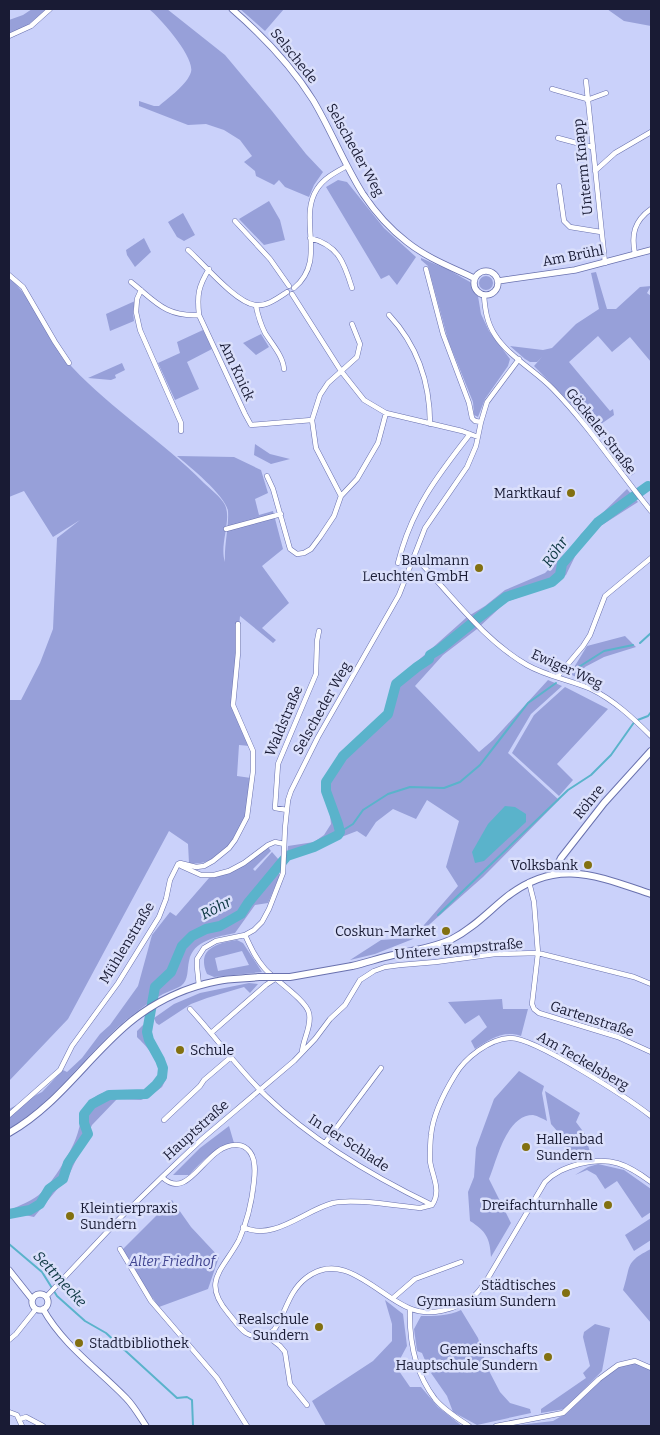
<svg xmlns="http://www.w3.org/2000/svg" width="660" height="1435" viewBox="0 0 660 1435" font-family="Bitter,serif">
<rect width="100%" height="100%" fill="#cad1fa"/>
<path fill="#97a0d9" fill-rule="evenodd" d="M32,9H47L28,25L9,34V20L23,15Z
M149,9H167L225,55L272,111L306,154L323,172L314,185L309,197L285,187L279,180L274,185L256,176L255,171L244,162L252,156L240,140L224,130L206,124L188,125L139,106V101L154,106H159C169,97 187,85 191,72C195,57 160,18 149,9Z
M240,9H284L265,31Z
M607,9H651V26L624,21Z
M338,180L347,182L384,228L416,257L397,285L389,275L381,279L326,187Z
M269,201L280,220L285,240L264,245L239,219Z
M183,213L195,235L184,241L177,237L168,222Z
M144,238L151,252L135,267L127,255L126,250Z
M421,258L449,270L470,282L478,296L481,314L489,331L510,359L508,366L485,399L478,417L474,415L473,402L448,340L428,266L421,260Z
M596,272L607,309H616L640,287L651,286L647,293L651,296V362L630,337L612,352L598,336L569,362L610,411L613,409L614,415L601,424L594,427L534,366L542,357L537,362H530L525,359L510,346L543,350L552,348L576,324L599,309L591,273Z
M479 283a7 7 0 1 1 14 0a7 7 0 1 1-14 0Z
M9,277C36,302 46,340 72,367C112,410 163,441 204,483C210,489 221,497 225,505C232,520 219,545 225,562C224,545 229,527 228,511C226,496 189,466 177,456L234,457L261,470L268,493L255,499L259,515L273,511L283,549L262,566L289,603L262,628L276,640L273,643L240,616L232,704L250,746L239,745L237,776L251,778C249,789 248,801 246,813C240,837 217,868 189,863L188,844L169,831L68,1019L9,1081V700H21L40,663L53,629L57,538L80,520L53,537L24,491L9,497Z
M135,301L133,312L134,321L110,331L106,314Z
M203,330L212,349L187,362L199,389L175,400L158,363L180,353L177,342Z
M261,334L269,347L256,355L243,343Z
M122,363L125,370L115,375L116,378L111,380L88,378Z
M608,434L635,473L631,476L604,437Z
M255,444L270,454L290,459L271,464L254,455Z
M627,489L638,502L599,527L581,544L566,575L553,585L506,602L477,629L443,655L415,686L479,752L493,740L548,680L562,686L531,714L508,753L559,800L483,877L413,939L375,954L350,960L381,940L409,938L417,933L458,886L446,867L459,821L427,800L416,819L393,809L376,822L366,837L357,831L287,858L288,846L314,842L324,835L331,824L327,785L339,753H344L385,712L393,683L467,617L485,606L505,590L545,573L572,546L581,534Z
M625,636L636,647L604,657L585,667L578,678L570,674L587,646Z
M565,687L608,709L557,764L573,780L559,796L512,753L534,715Z
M268,847L271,851L253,869L255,871L272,852L279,860V877L268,903L255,905L235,933C217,937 193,940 189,961C187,969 189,980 181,986C176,989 169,991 163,994C150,1001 138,1011 126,1020C84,1056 57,1099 9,1129V1109L42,1092L63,1070L67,1072L82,1058L100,1034L110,1025L138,986L152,935L170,912L176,916L209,878L231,872Z
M237,940L243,943L262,972L214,977L207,974C196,949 217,943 237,940ZM242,951L249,965L218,971L215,958Z
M249,983L258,984L250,993L244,987L207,998L191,1004L159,1025L156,1023L154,1018L174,1004L200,993Z
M502,999L503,1009H528L521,1036C503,1030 491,1039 475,1049L471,1041L487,1027L479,1015L465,1024L448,1002Z
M147,1024V1041L166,1065L167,1077L162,1087L150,1096L141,1100L117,1099L92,1125L69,1175L34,1217L15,1213L9,1215V1211C19,1205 33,1201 42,1192C53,1182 71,1152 76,1138C82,1123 81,1108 95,1097C112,1083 147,1102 157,1079C164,1064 147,1047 137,1037V1031L143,1025Z
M519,1071L544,1086L542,1093L547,1121C543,1119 538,1116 533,1115C506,1115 497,1160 489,1179L511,1223L491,1257C490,1238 486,1231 470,1221L468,1192L474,1177L476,1148L494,1099Z
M545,1091L580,1113L576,1122L585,1134L591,1156L573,1160L558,1132L551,1124Z
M229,1126L234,1143C214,1148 203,1160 189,1175H173L200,1148Z
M598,1164L624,1170L651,1189V1212L642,1218L617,1181L605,1189L596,1175L587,1170L575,1175L588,1167Z
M172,1200L191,1227L219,1257L208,1289L159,1307L133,1270L122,1250Z
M651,1218V1240L634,1251L625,1235Z
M651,1249V1323L623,1290C631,1265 625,1262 651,1249Z
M385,1300L403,1314L407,1346L400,1359L399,1371L410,1387H421L438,1407L462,1426H326L312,1401L373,1361L392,1341V1324Z
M461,1310L478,1338L487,1367L500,1392L510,1403L530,1409L531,1413L477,1425L453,1412L447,1396L431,1373L436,1370L433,1363L427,1365L422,1353L417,1351L414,1329L421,1316C434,1316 449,1316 461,1310Z
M595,1324L610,1328L602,1371L565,1409L541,1413V1409L586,1378L583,1373L590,1366L583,1337L584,1332Z
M636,1363L651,1370V1426H519V1425L553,1421L567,1413L606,1375L619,1367Z"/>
<path fill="#5ab3cb" d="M505,806L515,807L526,814V822L484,861L475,863L472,852L488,824Z"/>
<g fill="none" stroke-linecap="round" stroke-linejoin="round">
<path stroke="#5ab3cb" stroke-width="2" d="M640,643L651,633
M574,670L604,651L633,645
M340,832L353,824L363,810L388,794L410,787L444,788L460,782L480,765L528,703L556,683
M438,915L568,790L591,775L611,755L635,721L648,716L651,712
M9,1244L42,1272L57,1296L85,1321L106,1333L177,1398L187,1397L192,1400L193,1426"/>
<path stroke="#5ab3cb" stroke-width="10" d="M477,619L506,597L552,582L560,575L562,564L598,522L648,486
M9,1214L30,1210L40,1204L49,1189L63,1179L68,1163L88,1134L84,1123V1114L92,1104L109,1095L146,1094L156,1085L162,1077L163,1068L160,1060L149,1040L147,1032L155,987L171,972L182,946L192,936L206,929L220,926L241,914L248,903L287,856L314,847L338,835L340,832L338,824L326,791V782L343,756L388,714L396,684L417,667L429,659L430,655L440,649L471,624"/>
<defs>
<path id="minor" d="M9,36L31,26L50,9
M586,81L605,263
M552,89L587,99
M587,100L606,93
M558,138L592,147
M595,171L615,153L651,132
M559,186L564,221L570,227L601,232
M235,221L270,259L289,286
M310,238C338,245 344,262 352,288
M188,250C204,264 235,302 255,305C266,307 278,298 287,292
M635,254C631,235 634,221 651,209
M209,269C198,287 197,295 199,315L245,414L251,425L312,420
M426,269L443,334L469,403L472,418L475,421L481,422
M9,275L23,287L55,342L69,363
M131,282C155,301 165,317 199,315
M294,288C328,260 297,220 317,189C324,178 336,172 347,166
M141,290L137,299L136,312L140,330L181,423V431
M292,294L341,371L364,400L386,413L462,431L478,437
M484,295C485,310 487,323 495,335C508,356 536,371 553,389C590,427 618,471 651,511
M256,306C258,316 261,325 265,333C272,344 283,356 284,369
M389,315C417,345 430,383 430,424
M267,476L273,489L290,549L297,554L304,553L311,549L320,537L334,516L341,496L357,479L378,443L386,413
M341,496L316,448L312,420L320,395L328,383L357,357L360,344L352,324
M226,529L281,514
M414,556C450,593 482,639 527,665C546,676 570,680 591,689C614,700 634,719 651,736
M398,563C411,510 437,476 470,434
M557,677L583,646L590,635L605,596L651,558
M287,810L275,808L278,764L316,674L317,641L319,631
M178,864L180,863L196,867L204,866L213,861L229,848L235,840L247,817L253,771V751L233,705L238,653V624
M181,866L201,875H214L229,871L244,863L268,845L275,842L284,844
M529,882L534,902L538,953L532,1004L534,1009L539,1013L618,1037L651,1052
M245,935C251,948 256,959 265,969C275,980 306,1000 309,1013C312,1026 303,1039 302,1052
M199,986L197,967V959L204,948L216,941L245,935L254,930L262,922L269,909L283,873L285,828L288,800L291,791L318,737L399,595L425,528L467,467L476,446L481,422L487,402L519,359
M190,1009C216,1037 238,1069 266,1096C314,1142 372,1176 432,1205
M211,1033L266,985L275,979
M9,1115L60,1070L72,1046L118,983L159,917L166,899L170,880L178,864
M164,1120L200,1086L204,1080L231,1057
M325,1143L381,1068
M162,1177C190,1204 205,1143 237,1145C242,1145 247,1148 250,1152C256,1160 255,1172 254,1181C252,1201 247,1222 239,1240C223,1270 201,1281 228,1313C234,1320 239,1328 246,1333C255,1339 266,1337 274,1330C286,1313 288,1292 306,1278C343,1249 377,1295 409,1308C429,1317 457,1310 474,1296C480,1291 484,1284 488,1278L545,1182C555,1172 565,1168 579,1164C610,1156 627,1164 651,1182
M243,1227C273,1242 305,1210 333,1203C353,1198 397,1206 420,1208L432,1205C442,1191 432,1176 430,1161C430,1152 430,1143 431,1135C433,1114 444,1093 455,1075C465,1058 489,1039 510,1038C534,1037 629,1099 651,1116
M120,1249L151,1301L217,1378L247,1426
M46,1297L122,1216L162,1177L202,1139L294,1061L315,1039L330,1019L345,1005L360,980L374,971L385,967L400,965L436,962L495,954L538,953L634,977L651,984
M393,1298L415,1279L461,1262
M410,1309C409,1340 415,1373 435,1399C444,1410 457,1418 469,1426
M266,1335L280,1346L285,1352L290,1384L307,1405
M9,1340L16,1334L36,1309
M9,1412L17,1415L22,1426
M20,1419L26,1417L43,1426
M496,1426L563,1413L599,1379L618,1365L635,1361L651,1368"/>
<path id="tertiary" d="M232,9C263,36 291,65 313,100C331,130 344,164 363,194C375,212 390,229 407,242C427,258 451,267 474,278
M474 283a12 12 0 1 1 24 0a12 12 0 1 1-24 0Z
M498,281L575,270L651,250
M9,1270L32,1299
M32 1302a8 8 0 1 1 16 0a8 8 0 1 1-16 0Z
M43,1309C63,1345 98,1369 126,1398C134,1406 140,1417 146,1426"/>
<path id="secondary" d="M553,874L561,858L604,803L651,751
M352,966C366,963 379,958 393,955C413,950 434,948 452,939C472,929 487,913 504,899C555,857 595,875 651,894
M9,1133C58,1105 87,1058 129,1023C154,1002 186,987 218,981C231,978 246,979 259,977"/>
</defs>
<use href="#minor" stroke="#6971ae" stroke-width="5.5"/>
<use href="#tertiary" stroke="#6971ae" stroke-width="7"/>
<use href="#secondary" stroke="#6971ae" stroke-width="8"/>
<use href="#minor" stroke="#fff" stroke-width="4.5"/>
<use href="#tertiary" stroke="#fff" stroke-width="5.5"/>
<use href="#secondary" stroke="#fff" stroke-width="6"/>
<defs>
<path id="secondary-bridge" d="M259,977H290L352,966"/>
</defs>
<use href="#secondary-bridge" stroke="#6971ae" stroke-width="8" stroke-linecap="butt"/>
<use href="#secondary-bridge" stroke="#fff" stroke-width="6"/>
</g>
<g fill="#827010" stroke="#dadffb" stroke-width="2">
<circle cx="571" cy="493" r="5"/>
<circle cx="479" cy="568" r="5"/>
<circle cx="588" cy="865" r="5"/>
<circle cx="446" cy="931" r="5"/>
<circle cx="180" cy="1050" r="5"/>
<circle cx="526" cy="1147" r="5"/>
<circle cx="608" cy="1205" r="5"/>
<circle cx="70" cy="1216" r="5"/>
<circle cx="566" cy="1293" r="5"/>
<circle cx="319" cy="1327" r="5"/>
<circle cx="79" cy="1343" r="5"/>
<circle cx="548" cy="1357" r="5"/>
</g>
<g text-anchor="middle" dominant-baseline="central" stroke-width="5" stroke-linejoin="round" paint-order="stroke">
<g font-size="14" fill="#191b34" stroke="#dadffb">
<text transform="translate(294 56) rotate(51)">Selschede</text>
<text transform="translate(355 150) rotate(61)">Selscheder Weg</text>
<text transform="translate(583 167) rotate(-96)">Unterm Knapp</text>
<text transform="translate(573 256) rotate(-11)">Am Brühl</text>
<text transform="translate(237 371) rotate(65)">Am Knick</text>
<text transform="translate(601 431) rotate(52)">Göckeler Straße</text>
<text transform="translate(567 669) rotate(24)">Ewiger Weg</text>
<text transform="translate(322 708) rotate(-61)">Selscheder Weg</text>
<text transform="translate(284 721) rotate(-67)">Waldstraße</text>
<text transform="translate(589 802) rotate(-51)">Röhre</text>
<text transform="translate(127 943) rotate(-59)">Mühlenstraße</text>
<text transform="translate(459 949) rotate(-5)">Untere Kampstraße</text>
<text transform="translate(592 1019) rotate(18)">Gartenstraße</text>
<text transform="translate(583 1061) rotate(30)">Am Teckelsberg</text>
<text transform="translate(196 1130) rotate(-42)">Hauptstraße</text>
<text transform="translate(349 1143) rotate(33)">In der Schlade</text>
</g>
<g font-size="14" fill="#191b34" stroke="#dadffb" text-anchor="end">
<text x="561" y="493">Marktkauf</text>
<text x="469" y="560">Baulmann<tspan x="469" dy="16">Leuchten GmbH</tspan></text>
<text x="578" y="865">Volksbank</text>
<text x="436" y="931">Coskun-Market</text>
<text x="190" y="1050" text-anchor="start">Schule</text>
<text x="536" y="1139" text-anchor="start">Hallenbad<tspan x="536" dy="16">Sundern</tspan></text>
<text x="598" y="1205">Dreifachturnhalle</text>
<text x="80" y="1208" text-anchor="start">Kleintierpraxis<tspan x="80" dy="16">Sundern</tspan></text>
<text x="556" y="1285">Städtisches<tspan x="556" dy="16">Gymnasium Sundern</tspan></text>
<text x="309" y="1319">Realschule<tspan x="309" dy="16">Sundern</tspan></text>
<text x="89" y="1343" text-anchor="start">Stadtbibliothek</text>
<text x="538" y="1349">Gemeinschafts<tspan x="538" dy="16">Hauptschule Sundern</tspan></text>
</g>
<g font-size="14" font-style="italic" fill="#414591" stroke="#dadffb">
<text x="172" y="1261">Alter Friedhof</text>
</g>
<g font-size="15" font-style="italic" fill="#0b3640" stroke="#dadffb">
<text transform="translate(555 552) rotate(-55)">Röhr</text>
<text transform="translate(216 908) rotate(-27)">Röhr</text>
<text transform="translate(60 1279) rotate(47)">Settmecke</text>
</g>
</g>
<rect width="660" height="1435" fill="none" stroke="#191b34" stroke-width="20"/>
</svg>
